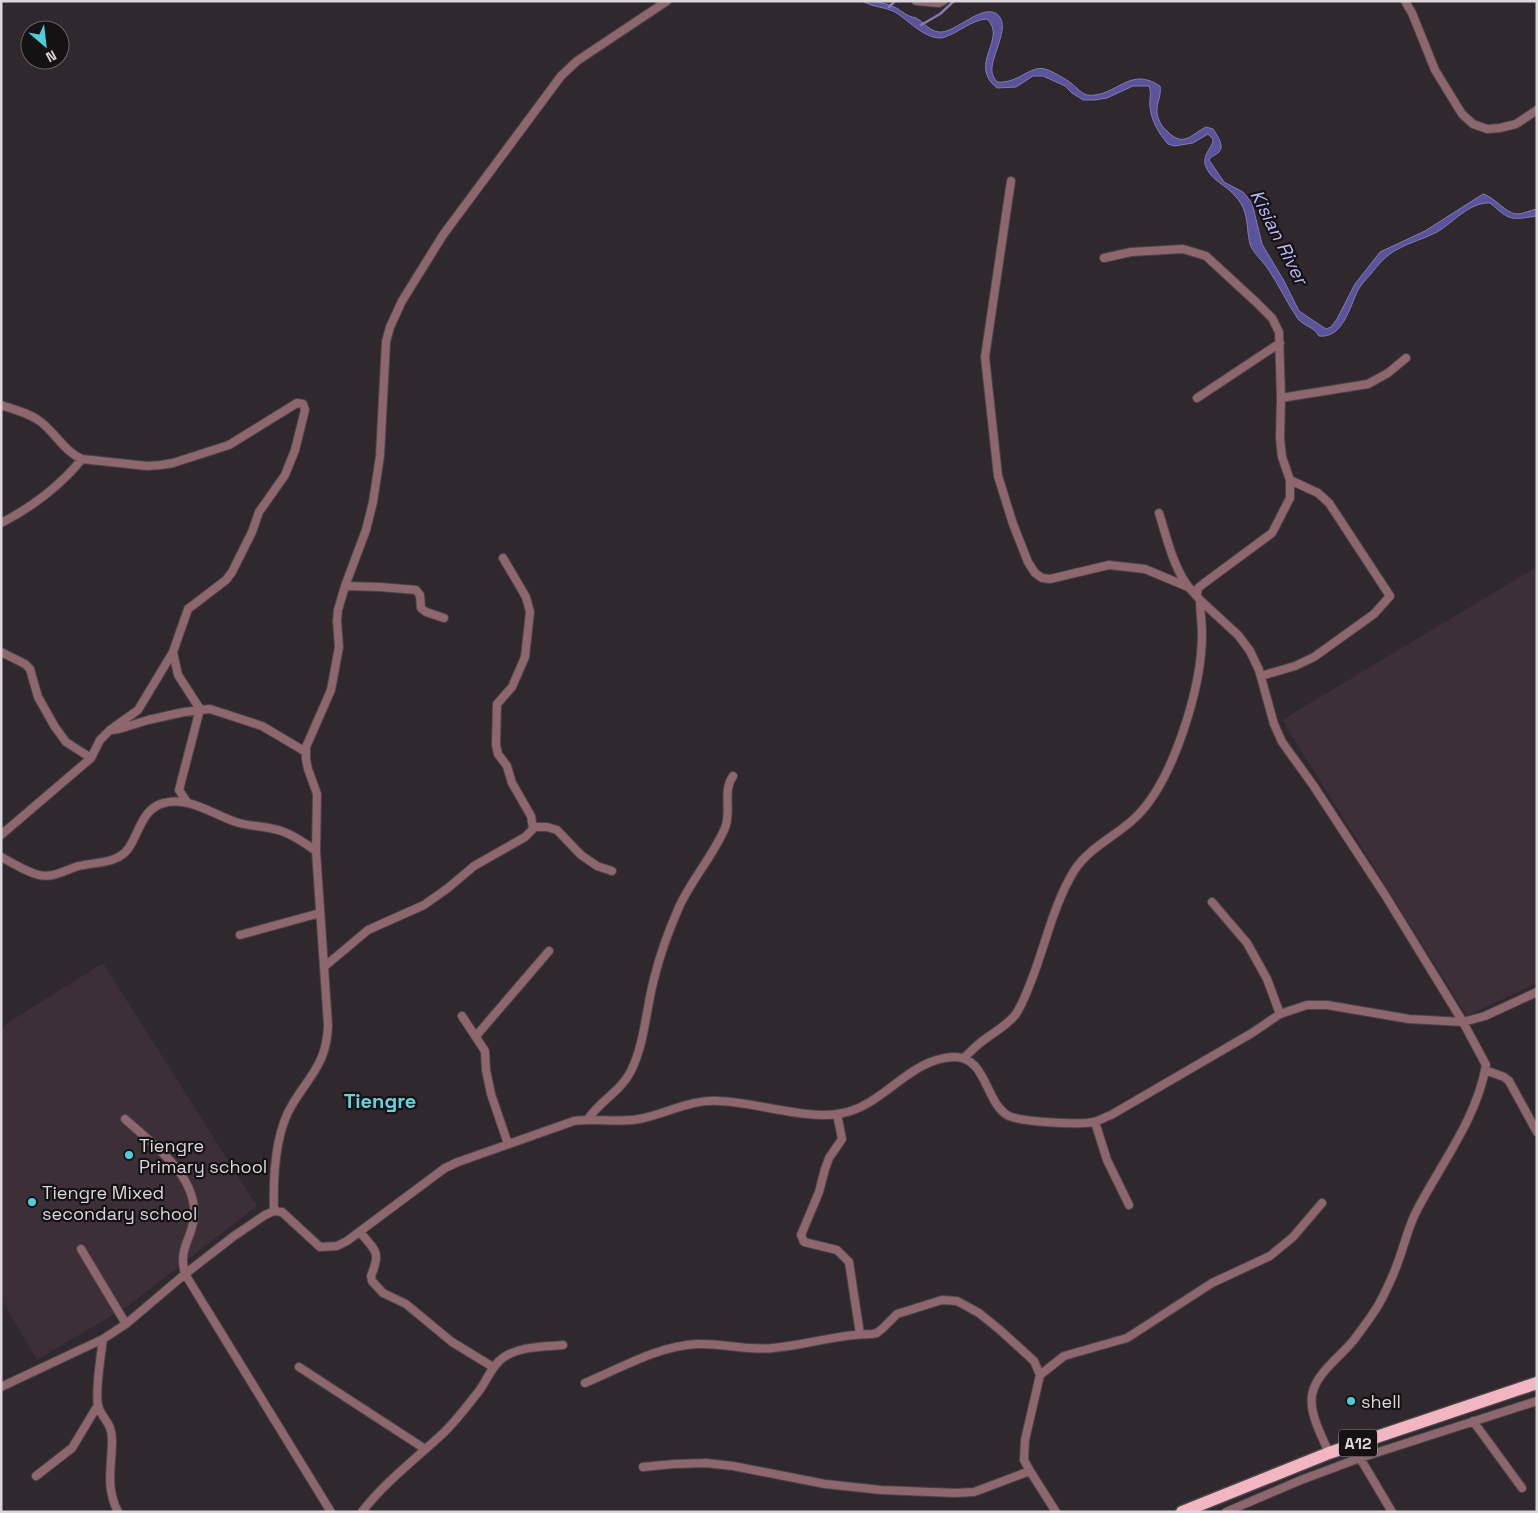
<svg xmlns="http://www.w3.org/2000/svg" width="1538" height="1513" viewBox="0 0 1538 1513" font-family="'Space Grotesk',sans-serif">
<rect width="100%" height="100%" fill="#2f282d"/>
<path fill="#3c2f38" d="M1537,567V983L1467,1016L1282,720Z
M103,963L257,1206L128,1306L37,1360L1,1299V1027Z"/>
<path fill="#5b549d" stroke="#827baf" d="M862,1C872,1 882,2 892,6C898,8 903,13 909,16C911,17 914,17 916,18C924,22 929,31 939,32C955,34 985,0 999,16C1010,29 990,57 992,72C992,75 995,79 997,82C1018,84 1030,65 1045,69C1050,70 1068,80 1072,84C1080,90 1083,97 1095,95C1119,92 1132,67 1160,86C1162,95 1156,103 1157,113C1158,119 1161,126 1166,130C1183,148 1189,136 1206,127L1213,129C1217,135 1225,146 1219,152C1215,156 1212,155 1209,160L1224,182L1243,192L1252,203L1262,244L1284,281L1299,311L1326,329L1331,327L1337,319L1355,284L1380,252L1425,231L1483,194C1496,198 1505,213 1517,214C1523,214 1531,210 1537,209V216C1509,220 1511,221 1490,203C1469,202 1453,223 1437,232C1424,239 1410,242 1398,249C1386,255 1378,265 1370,275C1366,279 1361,285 1358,290C1350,306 1343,339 1319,336C1314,327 1304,326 1298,319C1287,303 1279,285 1268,269C1263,261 1253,253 1250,244C1246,227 1249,211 1236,197C1227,185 1209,180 1205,164C1203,153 1213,148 1213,139L1208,134L1193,143L1174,146L1168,144C1159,134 1151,120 1150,107C1149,99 1152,94 1149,86H1133L1107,98L1095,100H1083L1072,93L1065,86L1043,76H1033L1016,87L997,88C967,64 1008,39 987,19C971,20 960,32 945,37C929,43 908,20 895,12C885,7 872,7 862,1Z"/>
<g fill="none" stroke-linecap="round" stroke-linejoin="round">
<path stroke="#827baf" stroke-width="2.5" d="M889,7L895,1
M921,25L940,14L954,1"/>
<defs>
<path id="minor" d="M916,1L939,3L943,1
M1405,1L1412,13L1435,70L1462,114L1473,124L1487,129L1500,128L1516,124L1537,110
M1011,181L985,357L998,476L1013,524L1028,562L1035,573L1042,578L1050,579L1109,565L1145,569L1188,587
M1104,258L1131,252L1183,249L1206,256L1257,303L1272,318L1279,332L1281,398L1280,438L1282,457L1290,480V498L1272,533L1203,584L1198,588L1197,594
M1197,398L1280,343
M1281,398L1368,384L1388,373L1406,358
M1,405C15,410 30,413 41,422C56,434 65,452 82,459L147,466L161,465L173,463L229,445L297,403L303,404L305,410L295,450L285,475L259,512L252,532L232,572L226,580L188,609L173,652L138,710L110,730L100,740L91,758L1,835
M1159,513C1166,535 1172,562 1185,582C1189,589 1195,593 1200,600L1238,635L1250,651L1259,670L1274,724L1282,742L1313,785L1385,895L1463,1022L1486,1065C1477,1119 1440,1165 1416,1212C1408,1228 1404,1246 1398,1262C1393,1276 1386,1291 1379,1304C1372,1316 1362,1329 1353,1341C1340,1357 1316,1373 1312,1395C1309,1414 1322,1436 1329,1453
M1,523C31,508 61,485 82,459
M345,586L380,587L416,590L420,595L421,608L426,612L444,618
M1,652L25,664L30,669L38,697L55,727L66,742L91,758
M173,652L178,675L200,709L179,790L187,802
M1261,676L1295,666L1314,657L1374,614L1390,596L1329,503L1318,493L1290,480
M111,730L119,729L148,720L184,712L210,709L262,726L306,752
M534,827H547L557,830L581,855L597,866L612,871
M1,857C13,863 26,872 39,875C55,878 64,870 79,866C95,862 117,864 128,849C139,834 142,808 164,803C190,796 215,816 239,823C254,827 270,826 284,832C295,836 306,844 316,851
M1212,902L1247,943L1267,979L1280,1014
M240,935L320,913
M324,967L368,930L424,905L448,888L474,866L525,837L533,829L531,816L512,783L507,766L498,754L496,745L497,704L512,687L525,657L530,612L526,597L503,558
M462,1016L485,1051L486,1070L491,1094L508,1144
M476,1036L549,951
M964,1058C969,1053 975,1047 980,1043C992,1033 1007,1026 1016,1014C1022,1005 1026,994 1030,984C1045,947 1053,905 1074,871C1090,846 1117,836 1137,816C1174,779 1202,686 1202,634C1202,623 1200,611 1200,600
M1485,1070L1504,1077L1509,1081L1537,1132
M837,1114L842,1139L829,1158L825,1169L819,1192L801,1235L804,1242L837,1250L849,1262L860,1334
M125,1119C152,1144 198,1175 194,1218C191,1241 178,1248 185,1274L331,1512
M588,1119C600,1101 621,1091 631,1071C645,1042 646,1009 654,979C660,954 669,930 679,907C692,879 713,856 725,828C732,811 722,791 733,776
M1095,1122L1107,1160L1129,1205
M274,1211C273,1179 275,1133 292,1105C310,1075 327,1063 328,1025L316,851L317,794L308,769L306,759V747L331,690L339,647L337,621L338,610L345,586L366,530L373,502L380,456L386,342L390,327L402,301L443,235L561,76L577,61L667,1
M360,1232C376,1252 381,1251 371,1276L372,1281L383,1293L406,1304L452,1342L493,1367
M81,1249L126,1324
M103,1339C101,1354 95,1392 98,1405C101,1419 112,1421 112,1440C112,1467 105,1486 118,1512
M299,1367L425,1449
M1040,1375L1064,1356L1127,1338L1212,1283L1270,1256L1293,1237L1322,1203
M585,1383C621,1368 658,1346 697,1344C722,1343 748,1351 773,1348C807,1345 838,1334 872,1334L877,1333L883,1328L897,1314L942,1300L957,1301L979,1313L1000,1330L1034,1361L1040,1375L1025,1440L1024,1460L1030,1471L1056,1512
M1,1387L103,1339L126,1324L185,1274L234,1236L265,1215L274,1211L282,1212L320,1247L337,1246L347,1241L445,1168L458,1162L574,1121C596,1118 617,1123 639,1119C666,1114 690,1099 719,1101C756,1102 809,1121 843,1113C884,1105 910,1058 954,1057C986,1056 985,1101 1007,1115C1018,1122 1080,1125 1093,1122C1099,1121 1105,1117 1111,1115L1252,1033L1280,1014L1307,1005H1327L1409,1019L1463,1022L1485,1016L1537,992
M1473,1421L1522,1488
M1360,1458L1392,1512
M643,1467L674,1464L706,1463L733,1466L825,1484L881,1490L955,1493L974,1492L1030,1471
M36,1476L72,1448L98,1405
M362,1512C382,1485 414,1460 439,1437C454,1424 466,1407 479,1391C487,1380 492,1365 504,1357C521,1346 543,1347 563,1345
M1226,1512L1301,1480L1360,1458L1537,1401"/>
<path id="trunk" d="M1182,1512L1329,1453L1537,1383"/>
</defs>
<use href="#minor" stroke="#4b4449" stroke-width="10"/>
<use href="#trunk" stroke="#4b4449" stroke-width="15"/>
<use href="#minor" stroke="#8d666e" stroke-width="8"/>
<use href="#trunk" stroke="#f2b6c2" stroke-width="12"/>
</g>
<g fill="#52cbd8" stroke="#151214" stroke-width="2">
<circle cx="129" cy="1155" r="5"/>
<circle cx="32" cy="1202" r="5"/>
<circle cx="1351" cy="1401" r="5"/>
</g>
<g text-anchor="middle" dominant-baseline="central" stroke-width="4.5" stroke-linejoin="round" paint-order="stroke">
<rect fill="#151214" stroke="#a09c9f" stroke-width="1" x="1339" y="1429.5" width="38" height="27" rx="4"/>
<g font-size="16" font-weight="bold" fill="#dcd7da">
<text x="1358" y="1443">A12</text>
</g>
<g font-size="18" fill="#dcd7da" stroke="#151214" text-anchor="start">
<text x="139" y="1145">Tiengre<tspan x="139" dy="21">Primary school</tspan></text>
<text x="42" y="1192">Tiengre Mixed<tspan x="42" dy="21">secondary school</tspan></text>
<text x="1361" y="1401">shell</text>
</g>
<g font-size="19" font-style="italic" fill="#bab8f6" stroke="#151214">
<text transform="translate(1279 237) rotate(63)">Kisian River</text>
</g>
<g font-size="20" font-weight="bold" fill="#67d2de" stroke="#151214">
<text x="380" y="1101">Tiengre</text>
</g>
</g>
<rect width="1538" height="1513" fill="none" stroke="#dcd7da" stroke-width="5"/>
<g transform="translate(45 45) rotate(152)"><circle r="24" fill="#151214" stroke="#656163"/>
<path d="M0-4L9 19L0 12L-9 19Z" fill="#52cbd8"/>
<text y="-8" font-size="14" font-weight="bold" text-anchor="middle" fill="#dcd7da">N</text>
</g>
</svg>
